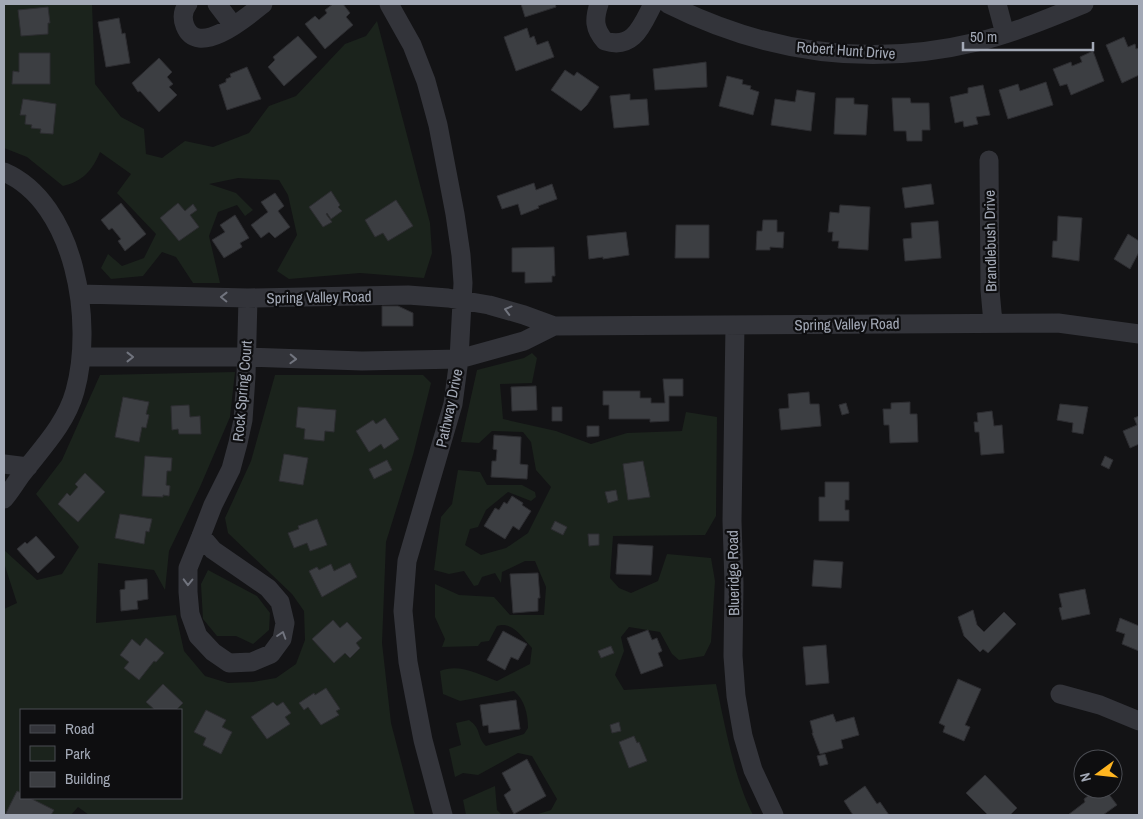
<svg xmlns="http://www.w3.org/2000/svg" width="1143" height="819" viewBox="0 0 1143 819" font-family="'Archivo Narrow',sans-serif">
<rect width="100%" height="100%" fill="#131315"/>
<path fill="#1b231c" fill-rule="evenodd" d="M4,4H92L95,84L121,117L144,129L146,154L162,158L185,141L213,147L249,133L269,106L296,96L345,44L366,36L377,21L430,223L432,253L424,278L360,273L289,279L277,271L297,235L288,195L279,180L238,178L209,184L236,193L253,210L245,216L237,205L218,212L209,236L220,283H193L176,257L162,252L143,276L111,279L101,268L108,254L122,266L144,258L156,234L117,193L131,174L100,152C92,171 83,181 63,186L27,157L4,148Z
M532,353L537,358L532,383L500,384L503,419L556,431L591,444L627,433L682,431L686,412L717,417L716,516L705,535L613,536L610,578L619,588L631,593L658,581L667,554L711,558L715,581L711,642L704,656L679,660L672,654L660,632L629,627L621,637L624,651L615,675L624,690L716,684C725,725 734,778 753,815H535L551,810L557,799L532,756L518,753L478,775L463,773L455,777L449,749L461,745L456,723L469,720C482,729 476,736 486,746L524,734L528,728C528,715 525,700 514,691L460,701L443,694L440,671C459,663 478,674 497,681L530,664L532,648C523,638 513,621 497,626L489,641L481,642L478,646L442,647L445,639L435,617V584L459,595L494,597L510,615H544L546,587L535,561H525L502,572L501,583L495,573L482,577L478,585L474,586L464,571L449,574L434,570L441,517L452,504L458,470L480,472L487,485H522L535,492L536,497L531,501L508,492L486,510L478,527L470,529L465,545L481,555L506,548L528,533L551,487L536,470L531,442L523,432L492,431L479,443L461,442L477,370L524,358Z
M235,372L230,417L200,487L169,551L165,590L154,570L98,563L96,623L176,615L184,651L205,676L228,683L253,682L276,678L296,664L305,640L304,611L292,594L228,533L225,518L251,461L275,375H423L431,383L413,455L386,542L382,643L391,723L415,815H89L78,807L71,815H4V609L17,603L4,563V550L37,580L62,574L79,547L36,494L62,460L100,375ZM21,710H181V798H21Z
M208,570L257,596L270,613L269,630L253,644L236,636H217L203,619L201,584Z
M495,786L497,810L502,815H466L463,800Z"/>
<path fill="#3c3e42" stroke="#2d2d31" d="M333,4H343L350,13L346,17L353,25L325,49L305,24L315,16L319,20L327,13L325,10Z
M521,4H555L556,7L525,17Z
M48,7L50,23H48V34L21,36L18,10Z
M119,18L122,34L125,33L130,63L106,67L98,22Z
M527,28L530,38L534,36L537,45L548,41L554,57L516,71L504,37Z
M298,36L317,57L284,86L268,67L275,60L273,57Z
M1124,37L1128,47L1135,44L1136,49L1139,48V75L1122,83L1106,45Z
M1093,51L1104,81L1071,95L1067,84L1060,86L1053,69L1071,62L1072,66L1082,62L1080,57Z
M19,53H50V84H12L13,71L19,72Z
M159,58L172,72L167,77L173,84L169,87L177,95L159,112L140,91L138,92L132,83Z
M706,62L707,87L655,90L653,69Z
M247,67L261,99L227,110L219,85L226,82V79L231,77L230,74Z
M565,70L574,76L577,72L599,87L587,105L581,111L551,90Z
M727,76L743,80L742,84L751,86L750,89L759,92L753,115L719,106Z
M1046,82L1053,105L1008,119L999,90L1018,84L1020,91Z
M983,85L990,115L976,117L978,124L964,127L963,121L955,123L950,97L968,93V88Z
M797,90L815,93L811,131L771,125L775,99L795,102Z
M630,94V100L647,99L649,125L614,128L610,96Z
M836,98H854V104L868,105L866,135L834,134Z
M892,98H910L911,103H929L930,130H922V141H907L906,131H894Z
M23,99L56,104L53,134L40,133L41,129L31,128L32,125L25,124L26,115H20Z
M534,183L536,190L552,184L557,199L538,206L539,208L521,215L518,204L502,209L497,196Z
M931,184L934,204L905,208L902,188Z
M331,191L340,205L338,207L342,211L331,219L327,213L326,214L332,222L323,227L309,207Z
M275,193L284,206L278,211L290,227L275,238L269,232L261,238L251,225L268,212L261,202Z
M396,200L413,226L388,241L383,233L375,237L365,220Z
M121,203L146,234L125,251L118,241L121,239L112,228L109,230L101,220Z
M178,203L185,211L193,204L197,210L190,215L199,227L179,241L160,218Z
M840,205L870,207L868,250L838,248L839,241H832L833,232H828L830,212L839,213Z
M235,215L249,238L240,243L242,247L224,258L212,240L225,232L220,225Z
M1058,216L1082,218L1079,261L1052,257L1053,241H1057Z
M763,220H777V232H784L783,248L770,247V250H756L757,231H762Z
M938,221L941,258L905,261L903,239L912,238L911,223Z
M676,225H709V258H675Z
M626,232L629,255L603,259V257L589,259L587,236Z
M1128,234L1139,241V252L1130,269L1114,259Z
M554,247L555,276H552V282L525,283V272H512V248Z
M382,306H398L413,313V326H382Z
M663,379H683V396H669V421L650,422V419H609V405H603V391H640V398H651V403H665Z
M536,386L537,410L512,411L511,387Z
M809,392L810,404H819L821,426L781,430L779,409L789,408L788,394Z
M123,397L149,402L146,414L149,415L146,428L142,427L139,442L115,437Z
M910,402V414H917L918,442L890,443L889,425H884L883,409H891V403Z
M846,403L849,413L842,415L839,405Z
M1060,404L1088,407L1083,434L1072,432L1073,423L1057,420Z
M189,405L190,417L200,416L201,434H179L178,429L172,430L171,406Z
M298,407L336,410L334,432L325,431L324,441L304,439L305,429L296,427Z
M552,407H562V421H552Z
M992,411L994,426L1002,425L1004,453L981,455L979,432H975L974,422H978L977,413Z
M1139,416V444L1130,448L1123,431L1137,425L1134,418Z
M385,418L399,439L384,449L381,444L369,452L356,431L373,420L376,424Z
M587,426H599V436L587,437Z
M494,435L521,437L520,464L528,465L527,479L491,477L492,461H496L497,450L493,449Z
M284,454L308,458L303,485L279,481Z
M145,456L172,458L171,471H167L166,485L170,486L169,496L163,495V497L142,496Z
M1105,456L1113,460L1109,469L1101,465Z
M387,460L392,470L374,479L369,469Z
M643,461L650,497L628,500L623,464Z
M85,473L105,492L78,522L58,504L67,493L70,496L78,487L75,484Z
M825,482H849V500H845V510H849V521H819V497H825Z
M616,490L618,500L608,503L605,492Z
M512,496L523,503L522,505L531,511L519,530L513,526L505,539L484,526L495,508L499,510L504,502L507,504Z
M120,514L152,519L149,532L146,531L144,544L115,538Z
M317,519L327,545L310,551L307,543L294,548L288,533L299,529L298,526Z
M555,521L567,527L563,535L551,529Z
M588,534H599V545L589,546Z
M36,536L55,557L38,573L17,549L25,542L27,544Z
M618,544L653,546L651,575L616,574Z
M814,560L843,562L841,588L812,586Z
M350,563L357,577L322,597L309,571L317,567L319,570L331,564L334,571Z
M538,573L540,598H538V611L513,613L510,574Z
M147,579L148,599L137,601L138,609L121,611L120,590L125,589V581Z
M1085,589L1090,614L1062,620L1059,608L1062,607L1059,594Z
M973,610L977,625L984,632L1004,612L1016,624L988,653L983,649L980,652L964,636L958,617Z
M1120,618L1139,626V651L1122,644L1125,634L1116,631Z
M333,620L340,628L347,622L362,638L356,643L360,648L350,658L345,653L334,663L312,639Z
M648,630L652,640L657,638L662,651L658,653L663,666L641,674L627,638Z
M503,631L527,644L518,660L511,657L505,670L487,660Z
M146,638L164,653L156,662L154,661L139,680L124,668L129,662L120,655L132,639L140,646Z
M826,645L829,683L806,685L803,647Z
M611,646L614,653L601,658L598,651Z
M958,679L981,689L965,725L970,727L964,741L943,732L945,726L939,723Z
M163,684L183,703L176,710H155L146,702Z
M326,688L340,709L336,711L339,715L321,725L308,707L304,710L299,703L314,693L315,695Z
M516,700L520,729L489,733L488,725L483,726L480,705Z
M273,702L277,706L283,702L291,713L285,717L290,724L267,739L251,717Z
M206,710L226,720L222,727L232,732L221,754L203,745L206,738L194,732Z
M833,714L836,722L854,717L859,735L841,740L843,748L820,754L812,733H813L810,721Z
M619,722L621,731L612,733L610,725Z
M634,736L637,743L639,742L647,761L629,768L619,742Z
M825,754L828,764L820,766L817,756Z
M527,759L546,796L514,814L504,795L511,790L502,773Z
M985,775L1017,808L1010,815H988L966,793Z
M865,786L877,804L880,802L889,815H853L844,801Z
M1097,789H1105L1117,805L1103,815H1068L1085,802L1084,799Z
M17,791L21,793V798H30L54,810L51,815H5Z"/>
<g fill="none" stroke-linecap="round" stroke-linejoin="round">
<path stroke="#33343a" stroke-width="19" d="M188,4C183,10 182,18 185,26C198,59 248,16 263,4
M217,4L233,25
M389,4L412,45L426,81L438,125L455,214L461,255L463,283L459,359L453,404L407,561L403,611L408,662L423,740L443,815
M599,4C594,19 594,29 605,41C634,50 642,25 653,4
M668,4C766,53 869,68 977,42C1014,33 1049,18 1084,4
M997,4L1005,34
M989,160L990,290L993,323
M4,172C76,203 94,323 75,391C66,424 42,448 22,474C16,482 11,491 4,499
M79,294L248,298L408,295L448,298L489,305L524,315L554,326L1058,323L1139,334
M735,325L732,521L734,584L733,656L736,696L743,736L753,770L774,815
M82,357H246L362,361L459,359L524,341L554,326
M4,464L28,467
M201,536L213,550L268,588L280,602L285,623L282,639L271,654L252,662L229,663L213,652L198,636L190,614L188,592V568L201,536L213,505L231,469L238,443L243,420L246,376L248,298
M1060,694L1100,705L1139,721"/>
</g>
<defs><path id="oneway-chevron" d="M-2-3.5L2.5 0L-2 3.5" fill="none" stroke-width="1.6" stroke-linecap="round" stroke-linejoin="round" transform="scale(1.25)"/></defs>
<g stroke="#71747e">
<use href="#oneway-chevron" transform="translate(224 297) rotate(-179)"/>
<use href="#oneway-chevron" transform="translate(508 310) rotate(-165)"/>
<use href="#oneway-chevron" transform="translate(130 357)"/>
<use href="#oneway-chevron" transform="translate(293 359) rotate(2)"/>
<use href="#oneway-chevron" transform="translate(188 582) rotate(91)"/>
<use href="#oneway-chevron" transform="translate(282 635) rotate(-72)"/>
</g>
<g text-anchor="middle" dominant-baseline="central" stroke-width="4.5" stroke-linejoin="round" paint-order="stroke">
<g font-size="15" fill="#a3a9b6" stroke="#0e0e10">
<text transform="translate(846 50) rotate(4)">Robert Hunt Drive</text>
<text transform="translate(990 241) rotate(-91)">Brandlebush Drive</text>
<text transform="translate(319 297) rotate(-1)">Spring Valley Road</text>
<text transform="translate(847 324) rotate(-1)">Spring Valley Road</text>
<text transform="translate(242 391) rotate(-85)">Rock Spring Court</text>
<text transform="translate(449 408) rotate(-78)">Pathway Drive</text>
<text transform="translate(733 573) rotate(-91)">Blueridge Road</text>
</g>
</g>
<rect width="1143" height="819" fill="none" stroke="#a3a9b6" stroke-width="10"/>
<rect x="20" y="709" width="162" height="90" fill="#0e0e10" stroke="#4a4c52"/>
<rect x="30" y="725" width="25" height="8" fill="#33343a" stroke="#4a4c52"/>
<text x="65" y="734" font-size="15" fill="#a3a9b6">Road</text>
<rect x="30" y="746" width="25" height="15" fill="#1b231c" stroke="#4a4c52"/>
<text x="65" y="759" font-size="15" fill="#a3a9b6">Park</text>
<rect x="30" y="772" width="25" height="15" fill="#3c3e42" stroke="#4a4c52"/>
<text x="65" y="784" font-size="15" fill="#a3a9b6">Building</text>
<g transform="translate(1098 774) rotate(255)"><circle r="24" fill="#0e0e10" stroke="#4a4c52"/>
<path d="M0-4L9 19L0 12L-9 19Z" fill="#ffb520"/>
<text y="-8" font-size="14" font-weight="bold" text-anchor="middle" fill="#a3a9b6">N</text>
</g>
<path d="M963 42v8h130v-8" fill="none" stroke="#a3a9b6" stroke-width="2.5"/>
<text x="970" y="42" font-size="15" fill="#a3a9b6" stroke="#0e0e10" stroke-width="4" paint-order="stroke">50 m</text>
</svg>
